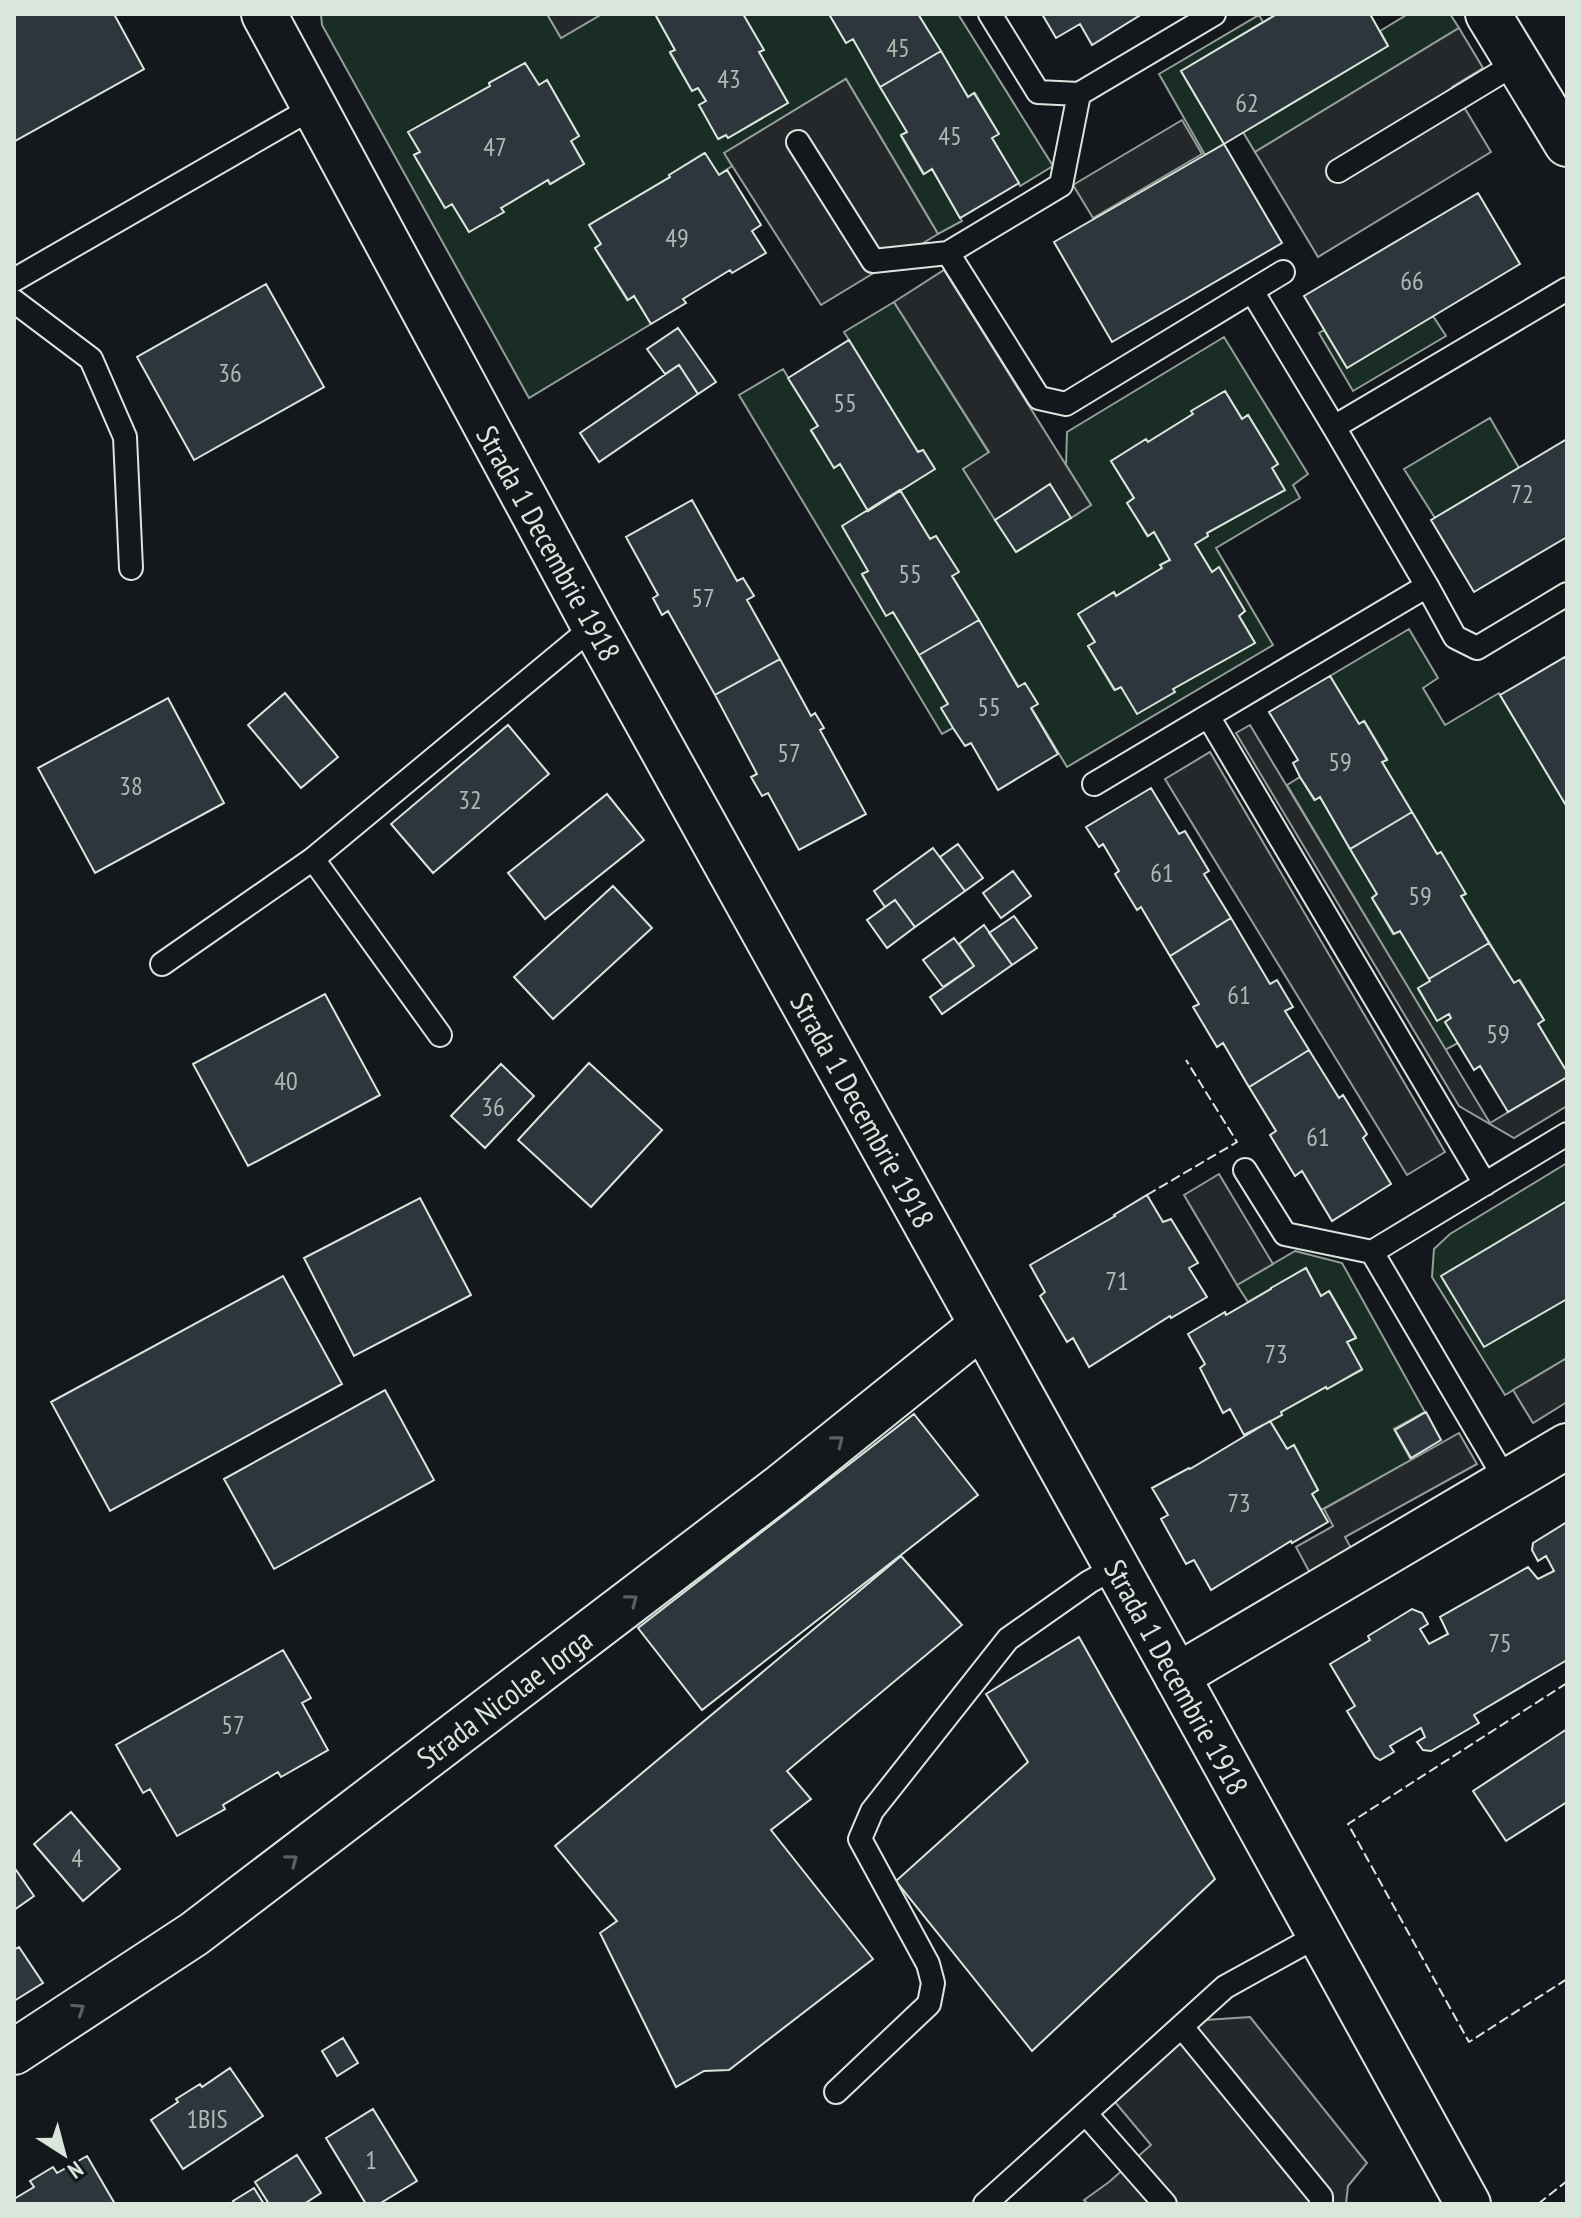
<svg xmlns="http://www.w3.org/2000/svg" width="1581" height="2218" viewBox="0 0 1581 2218" font-family="'PT Sans Narrow',sans-serif">
<rect width="100%" height="100%" fill="#14181c"/>
<path fill="#1a2d24" stroke="#939e99" stroke-width="2" fill-rule="evenodd" d="M321,14H547L561,38L602,14H655L675,50L670,53L692,91L698,88L706,101L699,105L719,139L726,135L728,138L788,103L759,52L763,50L743,14H829L846,43L853,39L907,132L901,136L923,174L932,169L962,221L938,234L846,79L725,153L732,166L719,175L704,153L669,175L670,177L590,224L601,244L595,248L627,300L634,296L651,324L529,398L322,25ZM525,63L539,85L547,81L579,136L571,141L584,164L551,184L548,180L501,208L503,212L469,232L452,204L445,208L414,155L420,152L409,132L490,86L489,83Z
M918,14H958L1053,166L1020,186L992,138L998,133L975,93L968,97Z
M1408,14H1450L1459,28L1255,152L1243,132L1388,46L1380,31Z
M1259,15L1263,22L1181,71L1224,144L1205,155L1159,74Z
M894,302L989,453L963,469L1016,552L1091,505L1066,465L1067,432L1224,337L1308,474L1293,485L1300,498L1216,548L1273,645L1067,767L952,576L958,572L936,536L930,539L900,490L934,468L923,450L918,452L844,332ZM1225,391L1242,419L1248,415L1278,464L1272,468L1284,489L1207,533L1208,536L1195,544L1212,572L1219,568L1245,611L1239,616L1255,643L1173,689L1174,692L1121,687L1114,690L1088,646L1095,642L1078,614L1114,593L1116,596L1162,568L1161,565L1170,560L1154,532L1147,536L1128,503L1134,498L1111,461L1145,440L1148,442L1193,414L1192,411Z
M1433,316L1446,336L1353,391L1319,333L1324,330L1347,368Z
M783,369L818,426L811,431L834,467L840,464L868,511V571L862,575L886,615L893,612L948,704L953,728L942,734L739,395Z
M1490,418L1519,468L1435,518L1404,469Z
M1409,629L1438,678L1423,688L1445,725L1499,693L1567,807V1072L1538,1024L1544,1020L1520,980L1514,983L1461,896L1465,894L1437,854L1382,762L1387,759L1365,722L1359,724L1330,676Z
M1300,777L1314,800L1320,797L1377,894L1372,898L1393,934L1400,931L1429,979L1430,981L1418,989L1437,1020L1449,1014L1451,1018L1446,1022L1458,1043L1445,1050L1287,785Z
M1567,1163V1358L1505,1395L1432,1277L1434,1249L1450,1234Z
M1295,1251L1342,1263L1425,1412L1394,1429L1411,1460L1321,1510L1312,1494L1318,1490L1294,1446L1287,1449L1270,1421L1281,1415V1412L1326,1387L1328,1388L1362,1370L1347,1342L1356,1337L1330,1292L1321,1296L1306,1268L1248,1302L1237,1285Z"/>
<path fill="#24282b" stroke="#939e99" stroke-width="2" d="M547,14H602L561,38Z
M1459,28L1483,68L1452,87L1491,152L1318,257L1255,152Z
M846,79L938,234L821,305L724,153Z
M1182,120L1202,154L1093,218L1073,185Z
M944,270L1091,505L1071,518L1050,485L995,520L963,469L989,452L894,302Z
M1250,725L1490,1123L1567,1077V1106L1514,1138L1459,1106L1236,733Z
M1210,752L1445,1152L1407,1175L1165,779Z
M1219,1174L1273,1264L1237,1285L1184,1195Z
M1567,1358V1402L1533,1423L1513,1390Z
M1459,1433L1477,1464L1345,1537L1353,1552L1311,1575L1296,1547L1333,1526L1324,1509Z
M1250,2017L1367,2163L1348,2186L1346,2204H1088L1084,2200L1109,2182L1151,2145L1115,2102L1205,2020Z"/>
<path fill="#2c363c" stroke="#d8e6dc" stroke-width="2" d="M14,14H114L144,69L15,141Z
M655,14H743L764,50L759,52L788,103L728,138L726,135L718,139L699,105L706,101L698,88L692,91L670,52L675,50Z
M829,14H918L941,51L880,87L853,39L846,43Z
M1042,14H1142L1092,45L1080,24L1056,38Z
M1277,14H1370L1388,46L1224,144L1181,71Z
M941,51L968,97L974,93L999,134L992,138L1019,183L960,218L932,169L924,174L901,135L907,132L880,87Z
M525,63L539,85L547,80L579,136L571,141L584,164L550,184L548,180L501,208L504,212L469,232L452,204L445,208L414,155L420,152L408,132L490,86L489,83Z
M1224,144L1282,243L1112,342L1054,242Z
M705,153L719,175L727,170L761,225L752,231L766,253L732,273L730,270L683,299L686,303L651,324L634,296L628,300L595,248L601,244L589,225L670,177L669,175Z
M1478,193L1520,264L1347,368L1304,296Z
M266,284L324,387L194,460L137,357Z
M678,328L716,382L698,394L679,365L665,374L647,349Z
M849,340L918,452L923,450L935,469L868,511L840,464L834,468L811,430L818,426L788,378Z
M679,365L698,394L599,462L580,433Z
M1225,391L1242,419L1248,415L1278,464L1272,468L1285,490L1207,533L1208,536L1195,544L1212,572L1219,567L1245,611L1239,616L1255,643L1173,689L1175,692L1137,714L1121,687L1115,690L1088,646L1095,642L1078,614L1114,592L1116,596L1162,568L1160,565L1170,560L1154,532L1148,536L1127,503L1134,498L1111,461L1146,439L1148,442L1193,414L1191,411Z
M1567,439V537L1474,592L1431,520Z
M1050,484L1071,518L1016,552L995,520Z
M900,490L930,539L936,536L959,572L952,576L979,620L919,655L893,612L886,616L862,574L868,571L842,526Z
M692,500L737,581L743,578L754,596L747,600L780,659L715,695L668,611L662,615L653,598L658,595L626,537Z
M979,620L1018,687L1025,683L1038,704L1031,708L1058,754L998,790L971,743L965,746L953,728L941,708L948,704L919,655Z
M1565,657L1567,661V807L1500,695Z
M780,659L811,716L815,713L824,728L820,730L866,814L799,850L768,793L762,796L751,777L757,774L715,695Z
M1330,676L1359,724L1364,721L1387,760L1382,762L1412,812L1350,849L1320,797L1315,800L1300,777L1293,763L1298,760L1269,712Z
M285,693L338,757L301,788L248,725Z
M168,698L224,803L95,873L38,768Z
M508,725L549,774L433,873L391,824Z
M1151,788L1179,834L1185,831L1209,871L1204,874L1231,918L1170,956L1141,907L1137,910L1115,874L1119,871L1103,844L1099,847L1086,827Z
M607,794L644,840L545,919L508,873Z
M1412,812L1437,854L1441,852L1466,894L1461,896L1489,943L1429,979L1400,931L1394,934L1372,898L1377,894L1350,849Z
M958,844L983,878L965,891L940,857Z
M933,848L965,891L915,927L895,900L885,907L874,891Z
M1013,871L1031,896L1001,918L983,893Z
M613,886L652,928L553,1019L514,977Z
M895,900L915,927L887,948L867,920Z
M1014,916L1037,948L1012,965L989,933Z
M1231,918L1270,984L1277,980L1293,1007L1285,1011L1309,1050L1249,1087L1223,1043L1217,1047L1193,1007L1199,1004L1170,956Z
M984,925L1012,965L942,1014L930,997L974,966L959,944Z
M954,938L974,966L943,987L923,960Z
M1489,943L1514,983L1519,980L1544,1020L1538,1024L1567,1072V1077L1508,1112L1480,1066L1474,1070L1445,1022L1451,1018L1449,1014L1437,1021L1418,988L1430,981L1429,979Z
M325,994L380,1095L248,1166L193,1064Z
M1309,1050L1339,1098L1343,1095L1367,1134L1363,1138L1391,1184L1332,1221L1302,1171L1295,1176L1270,1135L1276,1131L1249,1087Z
M589,1063L662,1130L591,1207L518,1140Z
M501,1064L534,1096L485,1148L451,1116Z
M1147,1195L1163,1222L1171,1219L1198,1263L1189,1268L1207,1297L1171,1318L1170,1316L1089,1367L1073,1338L1067,1342L1040,1296L1045,1292L1030,1265L1115,1216L1114,1215Z
M420,1198L471,1295L354,1356L304,1258Z
M1567,1201V1299L1484,1347L1441,1276Z
M1306,1268L1321,1296L1329,1291L1356,1338L1347,1342L1362,1369L1327,1389L1326,1387L1281,1412L1282,1415L1244,1435L1230,1409L1223,1413L1200,1368L1205,1364L1188,1334L1225,1312L1226,1315L1271,1289V1288Z
M283,1276L342,1384L110,1511L51,1402Z
M385,1390L434,1480L274,1569L224,1479Z
M1426,1412L1441,1440L1411,1458L1395,1430Z
M914,1414L978,1495L702,1710L638,1628Z
M1270,1421L1287,1449L1294,1445L1318,1490L1312,1494L1328,1522L1292,1543L1291,1541L1211,1590L1194,1560L1186,1564L1161,1519L1168,1515L1152,1488L1189,1468L1190,1469Z
M1567,1522V1660L1474,1715L1479,1723L1431,1751L1423,1750L1417,1742L1425,1737L1421,1728L1390,1746L1394,1752L1380,1760L1375,1757L1347,1711L1355,1706L1330,1664L1370,1640L1368,1636L1412,1609L1422,1613L1428,1624L1420,1629L1429,1644L1448,1634L1440,1617L1528,1567L1538,1579L1554,1571L1546,1556L1538,1561L1532,1550L1533,1543Z
M901,1556L962,1625L787,1771L811,1799L771,1830L873,1959L729,2070L704,2071L676,2087L600,1933L617,1921L555,1846Z
M1079,1637L1215,1879L1032,2051L896,1881L1028,1762L986,1694Z
M283,1650L311,1698L302,1703L328,1750L281,1777L278,1772L223,1805L225,1809L177,1836L150,1789L143,1793L116,1745Z
M1567,1729V1802L1506,1841L1473,1791Z
M71,1812L120,1869L83,1901L34,1844Z
M14,1867L34,1896L14,1910Z
M19,1947L43,1983L14,2001V1950Z
M343,2038L358,2063L337,2076L322,2051Z
M230,2068L263,2116L183,2169L151,2120L178,2102L176,2099L200,2084L202,2087Z
M373,2109L417,2181L379,2204H366L326,2138Z
M297,2155L321,2193L304,2204H269L255,2182Z
M87,2156L115,2204H14V2199L34,2187L30,2181L53,2167L57,2173Z
M254,2188L264,2204H235L233,2201Z"/>
<g fill="none" stroke-linecap="round" stroke-linejoin="round">
<defs>
<path id="lane" d="M990,14L1038,92L1079,94L1214,14
M798,142L873,261L948,253L1039,398L1066,404L1283,272
M1338,171L1518,62
M948,253L1061,185L1079,94
M14,280L314,107
M1252,291L1334,427
M14,301L91,359L125,437L131,568
M1427,586L1455,637L1477,648L1567,594
M1094,784L1208,716
M313,859L440,1035
M162,964L313,859L594,626
M1245,1170L1285,1234L1372,1252L1567,1134
M1485,1184L1208,716L1427,586L1334,427L1567,289
M1372,1252L1507,1482
M1182,2027L1321,2197V2204
M836,2092L929,2004L933,1983L928,1964L860,1839L872,1811L1008,1639L1089,1582L1116,1567
M1086,2114L1165,2204
M985,2204L1225,1987L1319,1935"/>
<path id="street" d="M1177,1676L1567,1446
M14,2052L194,1934L782,1486L981,1326"/>
<path id="secondary" d="M1488,14L1567,144"/>
<path id="primary" d="M264,14L594,626L1177,1676L1468,2204"/>
</defs>
<use href="#lane" stroke="#d8e6dc" stroke-width="26"/>
<use href="#street" stroke="#d8e6dc" stroke-width="48"/>
<use href="#secondary" stroke="#d8e6dc" stroke-width="48"/>
<use href="#primary" stroke="#d8e6dc" stroke-width="48"/>
<use href="#lane" stroke="#14181c" stroke-width="22"/>
<use href="#street" stroke="#14181c" stroke-width="44"/>
<use href="#secondary" stroke="#14181c" stroke-width="44"/>
<use href="#primary" stroke="#14181c" stroke-width="44"/>
<path stroke="#d8e6dc" stroke-width="2" stroke-dasharray="10 4" stroke-linecap="butt" d="M1147,1195L1237,1142L1186,1060
M1567,1683L1348,1824L1469,2042L1567,1979
M1538,2204L1567,2181"/>
</g>
<defs><path id="oneway-chevron" d="M-2-3.5L2.5 0L-2 3.5" fill="none" stroke-width="1.6" stroke-linecap="round" stroke-linejoin="round" transform="scale(2)"/></defs>
<g stroke="#59605f">
<use href="#oneway-chevron" transform="translate(838 1441) rotate(-38)"/>
<use href="#oneway-chevron" transform="translate(632 1600) rotate(-37)"/>
<use href="#oneway-chevron" transform="translate(292 1860) rotate(-37)"/>
<use href="#oneway-chevron" transform="translate(79 2009) rotate(-33)"/>
</g>
<g text-anchor="middle" dominant-baseline="central" stroke-width="6" stroke-linejoin="round" paint-order="stroke">
<g font-size="26" fill="#adbab4">
<text x="898" y="47">45</text>
<text x="729" y="78">43</text>
<text x="1247" y="102">62</text>
<text x="950" y="135">45</text>
<text x="495" y="146">47</text>
<text x="677" y="237">49</text>
<text x="1412" y="280">66</text>
<text x="230" y="372">36</text>
<text x="845" y="402">55</text>
<text x="1522" y="493">72</text>
<text x="910" y="573">55</text>
<text x="703" y="597">57</text>
<text x="989" y="706">55</text>
<text x="789" y="752">57</text>
<text x="1340" y="761">59</text>
<text x="131" y="785">38</text>
<text x="470" y="799">32</text>
<text x="1162" y="872">61</text>
<text x="1420" y="895">59</text>
<text x="1239" y="994">61</text>
<text x="1498" y="1033">59</text>
<text x="286" y="1080">40</text>
<text x="493" y="1106">36</text>
<text x="1318" y="1136">61</text>
<text x="1117" y="1280">71</text>
<text x="1276" y="1353">73</text>
<text x="1239" y="1502">73</text>
<text x="1500" y="1642">75</text>
<text x="233" y="1724">57</text>
<text x="77" y="1857">4</text>
<text x="207" y="2118">1BIS</text>
<text x="371" y="2159">1</text>
</g>
<g font-size="30" fill="#d8e6dc" stroke="#14181c">
<text transform="translate(549 543) rotate(61)">Strada 1 Decembrie 1918</text>
<text transform="translate(863 1110) rotate(61)">Strada 1 Decembrie 1918</text>
<text transform="translate(1177 1677) rotate(61)">Strada 1 Decembrie 1918</text>
<text transform="translate(504 1698) rotate(-37)">Strada Nicolae Iorga</text>
</g>
</g>
<rect width="1581" height="2218" fill="none" stroke="#d8e6dc" stroke-width="32"/>
<g transform="translate(64 2154) rotate(144)" stroke="#14181c" stroke-width="6" paint-order="stroke">
<path d="M0-6L14 30L0 20L-14 30Z" fill="#d8e6dc"/>
<text y="-12" font-size="22" font-weight="bold" text-anchor="middle" fill="#d8e6dc">N</text>
</g>
</svg>
